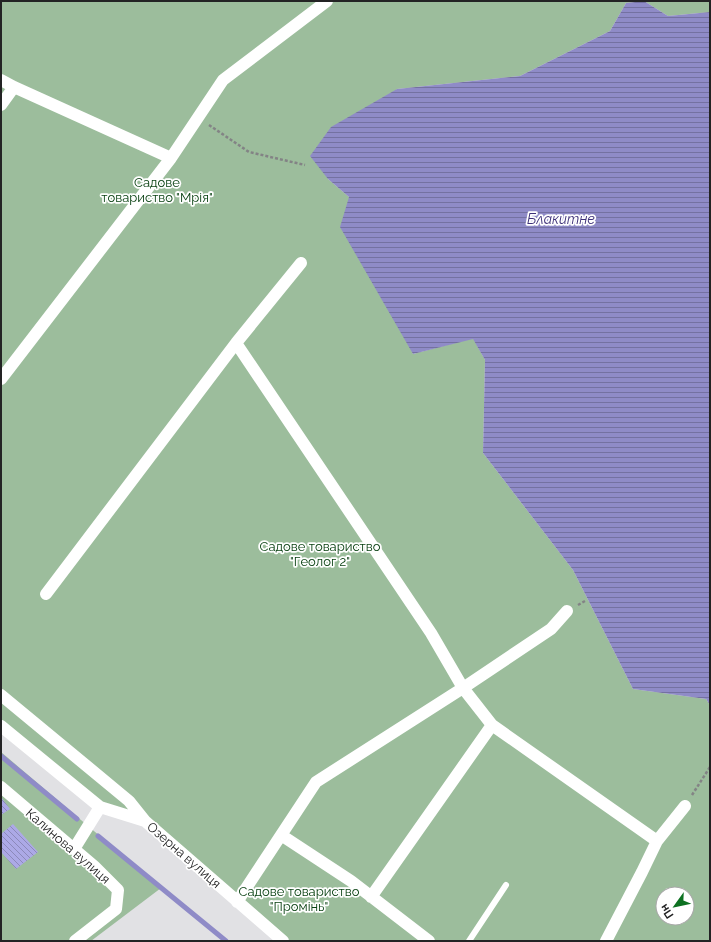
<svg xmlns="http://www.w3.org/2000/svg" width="711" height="942" viewBox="0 0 711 942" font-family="Raleway,sans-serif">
<defs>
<pattern id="water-rules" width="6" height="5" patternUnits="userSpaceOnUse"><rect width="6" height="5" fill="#8f8bc7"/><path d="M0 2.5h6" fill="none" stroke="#7471a1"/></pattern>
<pattern id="building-back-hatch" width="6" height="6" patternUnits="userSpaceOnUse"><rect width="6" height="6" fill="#aca9e6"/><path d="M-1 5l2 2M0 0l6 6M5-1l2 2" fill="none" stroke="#8c89ba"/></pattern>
</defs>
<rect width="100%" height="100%" fill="#e1e1e4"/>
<path fill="#9cbd9c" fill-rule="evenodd" d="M1,1H641L626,3L610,31L520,76L397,89L328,179L349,197L413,354L473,338L485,360L483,453L573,570L633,689L706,699L710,705V941H283L145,821L100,807L1,719ZM663,894H687V918H663Z
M644,1H710V12L668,16Z
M1,752L161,888L91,941H1Z"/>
<path fill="url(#water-rules)" d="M644,1L668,16L710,12V705L706,699L633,689L573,570L483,453L485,360L473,339L413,354L340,227L349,197L328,179L310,156L331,127L397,89L520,76L610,31L626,3Z"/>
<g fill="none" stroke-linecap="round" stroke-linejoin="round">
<path stroke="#8f8bc7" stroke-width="5" d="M1,756L77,819
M98,836L226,941"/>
</g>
<path fill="url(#building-back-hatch)" d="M1,797L10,809L1,815Z
M13,824L38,852L16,869L1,852V834Z"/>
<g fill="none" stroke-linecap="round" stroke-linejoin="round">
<path stroke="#838385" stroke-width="2.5" stroke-dasharray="3 2" stroke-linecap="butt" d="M209,125L249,152L305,165
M578,605L585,601
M692,795L710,767"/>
<path stroke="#fff" stroke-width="6" d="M469,941L506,885"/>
<path stroke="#fff" stroke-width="12" d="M1,80L14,87L171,158
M1,105L14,87
M236,343L431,633L463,688L492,725L657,841
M1,379L171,158L223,80L327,1
M46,594L236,343L301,263
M1,695L129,801L145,821
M1,726L100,807L145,821L283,941
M1,787L94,866L118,890L116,909L75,941
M281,835L351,881L429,941
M74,849L100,807
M371,897L492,725
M237,902L316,782L463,688L551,629L567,611
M606,941L642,872L657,841L685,806"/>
</g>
<g text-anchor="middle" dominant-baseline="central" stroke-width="3.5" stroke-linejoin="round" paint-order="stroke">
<g font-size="13" fill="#084011" stroke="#fff">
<text x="157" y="182">Садове<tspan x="157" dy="15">товариство "Мрія"</tspan></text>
<text x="320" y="546">Садове товариство<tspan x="320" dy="15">"Геолог 2"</tspan></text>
<text x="299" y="891">Садове товариство<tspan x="299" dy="15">"Промінь"</tspan></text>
</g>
<g font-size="13" fill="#232324" stroke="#fff">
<text transform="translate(68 846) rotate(41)">Калинова вулиця</text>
<text transform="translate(184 855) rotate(41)">Озерна вулиця</text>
</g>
<g font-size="14" font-style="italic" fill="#3d3078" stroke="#fff">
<text x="561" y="219">Блакитне</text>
</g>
</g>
<rect width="711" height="942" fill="none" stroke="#232324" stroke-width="4"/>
<g transform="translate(675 906) rotate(237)"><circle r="19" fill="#ffffff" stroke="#a7a7a7"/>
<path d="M0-3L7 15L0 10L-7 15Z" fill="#0d7121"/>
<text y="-6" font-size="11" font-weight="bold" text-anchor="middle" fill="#232324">Пн</text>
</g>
</svg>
